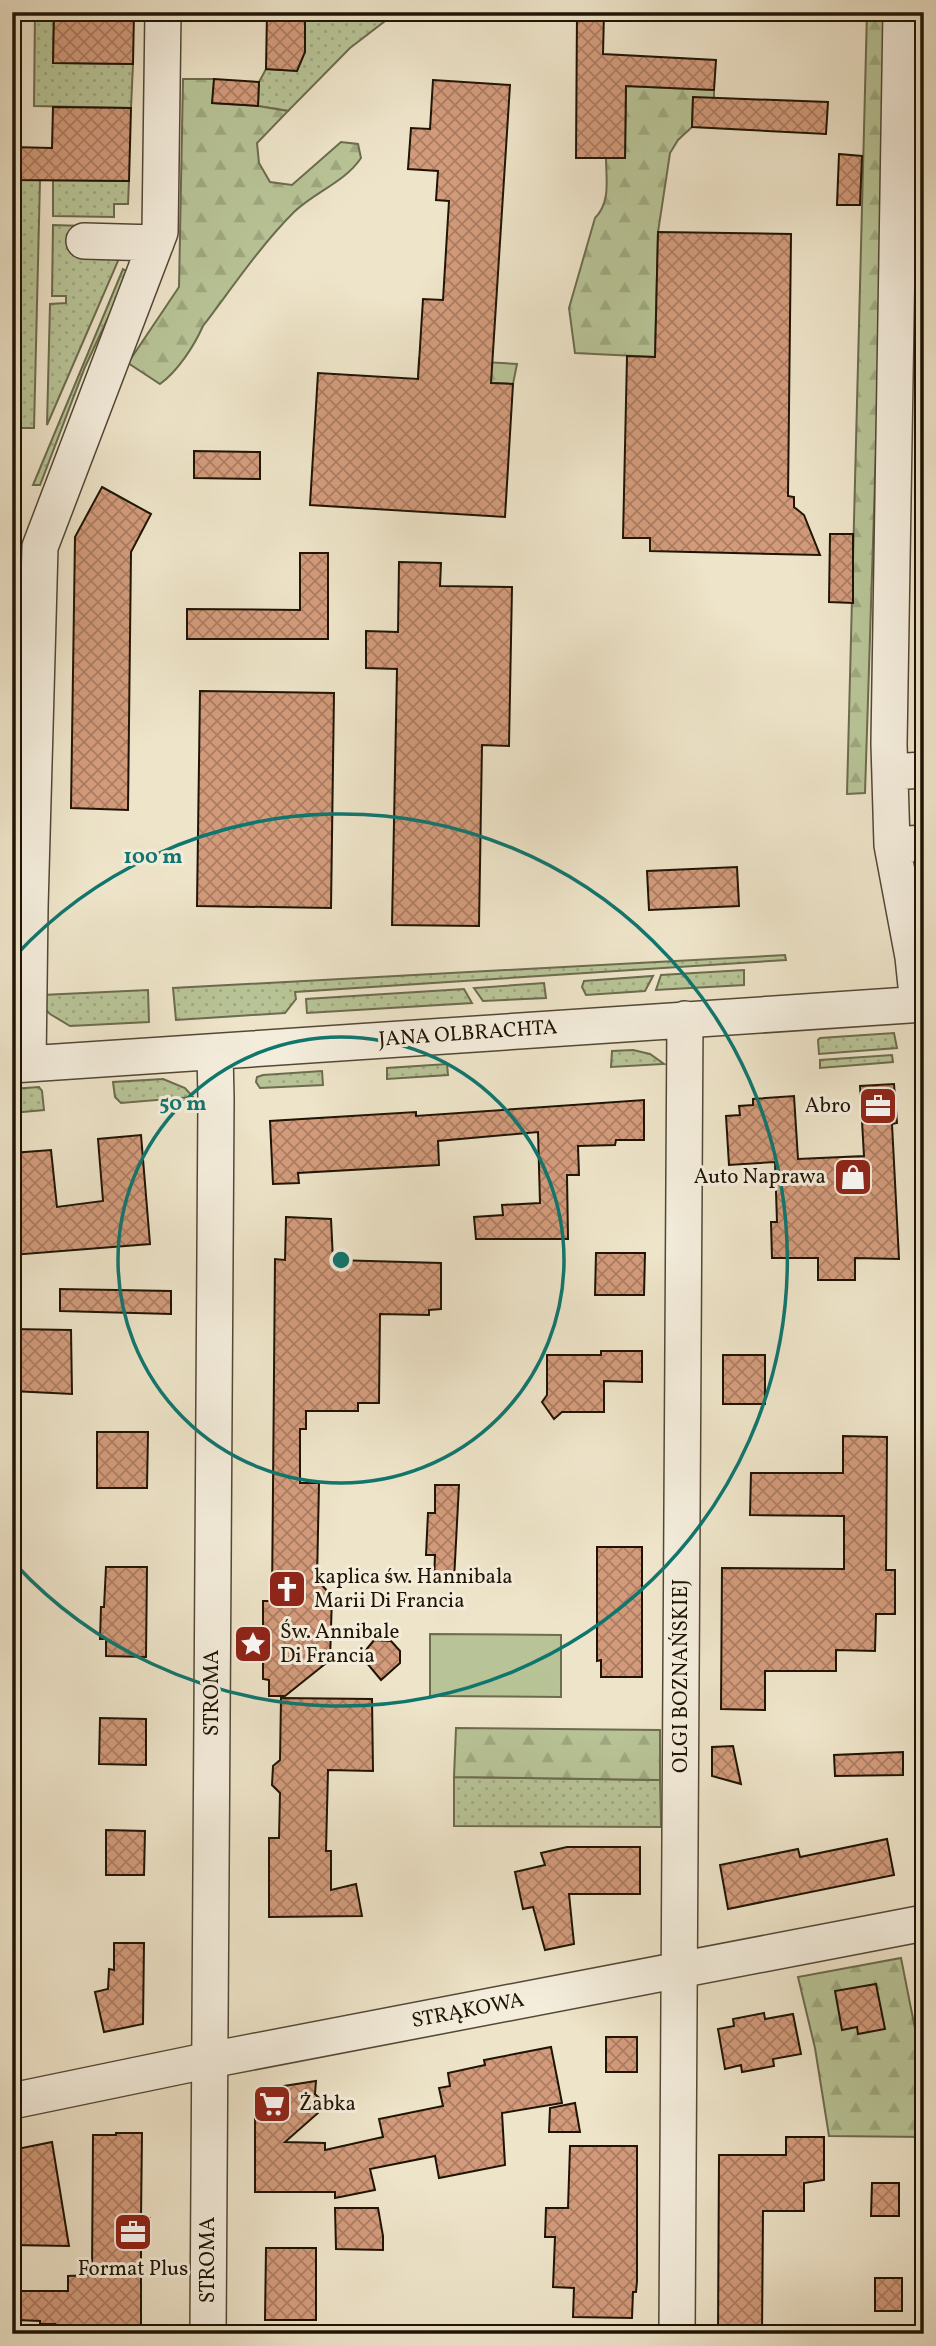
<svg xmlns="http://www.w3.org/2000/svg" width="936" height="2346" viewBox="0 0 936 2346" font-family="Vollkorn,serif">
<defs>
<pattern id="grass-dots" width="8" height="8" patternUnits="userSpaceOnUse" patternTransform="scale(1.75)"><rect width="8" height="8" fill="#b8c497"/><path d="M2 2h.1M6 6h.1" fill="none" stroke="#9ea880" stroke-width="1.8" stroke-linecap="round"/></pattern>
<pattern id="forest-firs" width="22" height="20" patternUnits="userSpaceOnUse" patternTransform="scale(1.75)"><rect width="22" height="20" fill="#b8c497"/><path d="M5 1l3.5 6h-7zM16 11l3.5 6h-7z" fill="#9ea880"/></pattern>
<pattern id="building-cross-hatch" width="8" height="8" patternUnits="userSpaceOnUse" patternTransform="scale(1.75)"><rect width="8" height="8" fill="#d39b7b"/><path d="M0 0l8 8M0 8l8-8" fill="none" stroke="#ab7d63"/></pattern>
</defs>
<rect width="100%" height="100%" fill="#eee4c9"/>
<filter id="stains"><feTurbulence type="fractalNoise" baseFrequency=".00286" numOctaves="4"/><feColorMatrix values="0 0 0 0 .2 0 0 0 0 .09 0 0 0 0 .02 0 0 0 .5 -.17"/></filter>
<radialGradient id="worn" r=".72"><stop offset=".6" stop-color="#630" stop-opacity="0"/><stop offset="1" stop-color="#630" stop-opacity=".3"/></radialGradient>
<path fill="url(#grass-dots)" stroke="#6c6c4e" stroke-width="2" d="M35,12H54L53,63L133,64L131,108L34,106Z
M305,12H389L385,21L350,48L288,111L258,106L259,82L266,69L297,71Z
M19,180H40L34,428H12V405L15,404L17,332L12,331V287L17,286Z
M53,180L129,181L128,204H114V217L53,216Z
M53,225L84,226L121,254L47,425L50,304L66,303V296H52Z
M123,269L129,273L85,367L42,480L40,485H33Z
M785,955L786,960L295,992L296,999L285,1013L176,1020L173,988Z
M744,970V985L656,990L661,975Z
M653,976L645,991L586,995L582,987L584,981Z
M544,983L546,998L483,1001L474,988Z
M464,989L472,1003L307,1013L306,999Z
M148,990L149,1022L70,1026L50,1014L42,1006V995Z
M894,1033L897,1048L819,1054L818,1040L820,1038Z
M633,1050L650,1054L664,1064L611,1067L612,1051Z
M892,1055L893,1062L820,1068V1060Z
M447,1064L448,1075L387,1079V1068Z
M322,1071L323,1085L260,1088L256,1082L257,1077L263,1075Z
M163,1079L185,1088L193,1097L121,1103L115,1097L113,1082Z
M39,1087L42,1091L44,1110L12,1113V1089Z
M454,1777L660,1780L661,1827L454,1826Z"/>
<path fill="url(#forest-firs)" stroke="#6c6c4e" stroke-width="2" d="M867,12H886L883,230L865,793L847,794Z
M183,79H214L213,103L258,106L288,111L257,143L259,163L270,182L292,185L341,142L358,144L361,158C345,182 315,192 294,212C260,246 232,288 203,326C194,346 178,371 160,384L128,363L179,287Z
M626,86L714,90V98H693L692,127L678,140L670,153L658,232L655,357L575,353L569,308L595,218C611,202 606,179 606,158H625Z
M419,358L517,364L513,384L418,379Z
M456,1728L660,1730V1780L454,1777Z
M901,1958L924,2074V2137L829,2136L815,2048L798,1977Z"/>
<path fill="#b8c497" stroke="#6c6c4e" stroke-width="2" d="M430,1634L561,1635V1697L430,1696Z"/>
<path fill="url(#building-cross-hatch)" stroke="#1f1404" stroke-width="2" d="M54,12H134L133,64L53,63Z
M267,12H305V52L297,71L266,69Z
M577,12H604L603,54L716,60L714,90L626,86L625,158H576Z
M214,79L259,82L258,106L212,103Z
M433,80L510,85L491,383L513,384L505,517L310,505L318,373L418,379L423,299L443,300L449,201L436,200L438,171L408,169L411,128L430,129Z
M693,97L828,102L826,134L692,127Z
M53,107L131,108L129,181L12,180V147L52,148Z
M839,154L862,156L860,205H837Z
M658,232L791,234L788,496L794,497V507L804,515L820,555L650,551V538H623L627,356L655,357Z
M194,451L260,452V479L194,478Z
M102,487L151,514L131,552L128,810L71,808L75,537Z
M830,534H853V603L829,602Z
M300,553H328V639H187V609L300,610Z
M399,562L441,563L440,586L512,587L509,746L482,745L479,926L392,925L397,669L366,668V631L398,632Z
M200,691L334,693L331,908L197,906Z
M737,867L739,906L649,910L647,871Z
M894,1084L897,1123L892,1124L899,1259L855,1258V1280H818V1258H772L771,1222H777L775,1162L729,1165L726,1116L740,1115L739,1106L753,1105V1099L794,1096L798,1159L864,1156L860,1086Z
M644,1100V1140H616L615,1145L578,1146L579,1175H567L568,1239H476L474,1217L503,1215L502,1205L540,1203L538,1132L438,1141L439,1165L298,1173L299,1183L273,1184L270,1121L416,1112V1116Z
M141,1135L150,1244L12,1255V1153L51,1150L57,1207L103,1201L98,1139Z
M286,1217L331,1219L333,1260L441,1263V1309L429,1310V1315L380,1314L379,1403H358V1411H306V1429H300V1483H319L317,1580L332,1596L330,1660L285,1696H269V1680L263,1679V1601H272L275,1259L285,1260Z
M596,1253H645L644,1295H595Z
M60,1289L171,1291V1314L60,1311Z
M12,1329L71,1330L72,1394L12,1391Z
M601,1351H642V1382L604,1381V1412H562L554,1419L542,1402L547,1395V1355H601Z
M723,1355H765V1404H723Z
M97,1432H148L147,1488H97Z
M843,1436L887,1437L886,1570H895V1614H876L875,1651L836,1650V1671H765V1710L721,1709L722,1568L844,1569V1516L750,1515L751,1473H843Z
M435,1485H459L454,1580L434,1579L435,1555H426L428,1513H435Z
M597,1547H642V1677H601V1660L597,1661Z
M106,1567H147L146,1657L106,1656V1639H100L101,1607H104Z
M374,1640L391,1641L400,1651V1663L381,1680L361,1656Z
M281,1698L372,1699L373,1771L328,1770L326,1851H331V1890L356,1884L362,1916L269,1917V1838H279L280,1793L272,1785L273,1766L280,1760Z
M100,1718L146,1719V1765L99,1764Z
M733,1746L741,1784L712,1776V1747Z
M903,1752V1775L835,1776L834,1755Z
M106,1830L145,1831L144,1875H106Z
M887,1839L894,1875L728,1909L720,1865L798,1849L800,1857Z
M567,1847H640V1894H569L574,1944L545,1950L533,1907L523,1909L515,1872L545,1865L541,1853Z
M114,1943H144L143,2024L104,2032L95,1992L108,1989L109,1969L114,1970Z
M876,1984L885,2029L858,2034L857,2027L842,2030L835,1991Z
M764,2013L765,2019L793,2014L801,2054L773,2059L774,2066L742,2072L741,2065L725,2069L718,2029L734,2026L733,2019Z
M606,2037H637V2072H606Z
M551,2047L562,2103L502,2113L505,2165L439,2178L435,2156L370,2169L375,2190L335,2198V2192H255V2105L271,2088L316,2081L315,2094L327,2105L285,2142L325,2143V2150L383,2137L379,2119L443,2106L439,2088L450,2086L448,2073L485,2065L484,2060Z
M575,2103L580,2132H549L550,2108Z
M116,2133H142L141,2218H150L149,2246H141V2334H97V2328H55V2324H40V2321L18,2320V2291H68V2276L92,2275L93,2135H116Z
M786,2137H824V2180L804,2183V2211H763L762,2334H718L719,2155H786Z
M52,2142L69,2246L12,2245V2150Z
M570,2146H637V2281L636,2292H633L632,2318L573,2317L574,2288L553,2287L555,2237H545L546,2208H568Z
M872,2183H899V2216H871Z
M335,2208H378L383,2236V2250L336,2249Z
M266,2248H316V2320H265Z
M875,2278H902V2311H875Z"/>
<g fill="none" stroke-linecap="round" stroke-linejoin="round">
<defs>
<path id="minor" d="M901,12L889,744L892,845L913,957L918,1005
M84,241L156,243
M890,772L924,770
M892,845L924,843
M28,1064L30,908L40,547L160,232L163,12
M12,1065L924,1004
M12,2101L210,2060L924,1923
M208,2334L216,1099L215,1052
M677,2334L685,1019"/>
</defs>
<use href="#minor" stroke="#534835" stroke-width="38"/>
<use href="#minor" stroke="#f4eddc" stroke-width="35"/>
</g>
<g fill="none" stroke="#0f766e" stroke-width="3.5">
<circle cx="341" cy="1260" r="223"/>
<path d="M15 956A446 446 0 1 1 15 1564"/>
</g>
<defs>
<symbol id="office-square" viewBox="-11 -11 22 22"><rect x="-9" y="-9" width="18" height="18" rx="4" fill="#8f2418" stroke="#f4eddc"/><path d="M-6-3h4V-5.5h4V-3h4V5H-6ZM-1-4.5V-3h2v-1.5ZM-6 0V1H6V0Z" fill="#fff"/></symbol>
<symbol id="shop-square" viewBox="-11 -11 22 22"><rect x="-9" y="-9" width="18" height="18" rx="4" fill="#8f2418" stroke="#f4eddc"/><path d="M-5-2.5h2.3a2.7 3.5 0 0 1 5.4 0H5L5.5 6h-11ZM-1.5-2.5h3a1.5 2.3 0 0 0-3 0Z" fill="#fff"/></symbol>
<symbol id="church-square" viewBox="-11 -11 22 22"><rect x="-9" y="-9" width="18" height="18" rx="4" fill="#8f2418" stroke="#f4eddc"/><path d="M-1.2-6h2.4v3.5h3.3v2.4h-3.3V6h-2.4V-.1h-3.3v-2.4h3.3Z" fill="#fff"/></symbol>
<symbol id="sight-square" viewBox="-11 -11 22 22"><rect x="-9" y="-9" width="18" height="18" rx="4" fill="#8f2418" stroke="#f4eddc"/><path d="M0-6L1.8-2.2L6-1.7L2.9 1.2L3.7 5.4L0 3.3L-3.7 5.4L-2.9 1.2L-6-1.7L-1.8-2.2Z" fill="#fff"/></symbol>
<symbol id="supermarket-square" viewBox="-11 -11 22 22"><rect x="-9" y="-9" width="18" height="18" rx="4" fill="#8f2418" stroke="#f4eddc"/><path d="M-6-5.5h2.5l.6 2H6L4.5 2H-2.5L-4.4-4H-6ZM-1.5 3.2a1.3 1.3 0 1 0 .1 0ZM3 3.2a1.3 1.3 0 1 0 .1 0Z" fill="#fff"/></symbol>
</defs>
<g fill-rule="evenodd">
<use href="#office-square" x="856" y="1084" width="44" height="44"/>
<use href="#shop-square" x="831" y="1155" width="44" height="44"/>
<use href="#church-square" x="265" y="1567" width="44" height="44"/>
<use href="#sight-square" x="231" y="1622" width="44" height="44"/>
<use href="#supermarket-square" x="250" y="2082" width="44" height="44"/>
<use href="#office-square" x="111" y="2210" width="44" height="44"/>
</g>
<g text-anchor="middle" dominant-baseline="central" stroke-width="6" stroke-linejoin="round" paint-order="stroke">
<g font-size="21" fill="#1f1404" stroke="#f4eddc">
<text transform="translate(468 1034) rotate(-4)">JANA OLBRACHTA</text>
<text transform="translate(681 1676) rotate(-90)">OLGI BOZNAŃSKIEJ</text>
<text transform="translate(212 1693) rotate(-90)">STROMA</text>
<text transform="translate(468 2011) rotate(-11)">STRĄKOWA</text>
<text transform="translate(208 2260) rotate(-90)">STROMA</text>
</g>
<g font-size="21" fill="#1f1404" stroke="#f4eddc" text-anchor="start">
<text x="851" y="1106" text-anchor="end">Abro</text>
<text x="826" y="1177" text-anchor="end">Auto Naprawa</text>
<text x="314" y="1577">kaplica św. Hannibala<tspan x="314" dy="24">Marii Di Francia</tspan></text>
<text x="280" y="1632">Św. Annibale<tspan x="280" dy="24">Di Francia</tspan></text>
<text x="299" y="2104">Żabka</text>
<text x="133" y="2269" text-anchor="middle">Format Plus</text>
</g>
</g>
<circle cx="341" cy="1260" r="10" fill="#0f766e" stroke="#f4eddc" stroke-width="3.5"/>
<g font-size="21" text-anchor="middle" font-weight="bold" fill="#0f766e" stroke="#f4eddc" stroke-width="6" stroke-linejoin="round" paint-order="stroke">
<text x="153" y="863">100 m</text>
<text x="183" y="1110">50 m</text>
</g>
<rect width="936" height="2346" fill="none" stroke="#eee4c9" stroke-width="42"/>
<rect x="14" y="14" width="908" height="2318" fill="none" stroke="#1f1404" stroke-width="3.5"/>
<rect x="21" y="21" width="894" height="2304" fill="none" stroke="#1f1404" stroke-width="2"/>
<rect width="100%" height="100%" filter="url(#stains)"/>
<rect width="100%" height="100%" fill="url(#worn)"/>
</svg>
